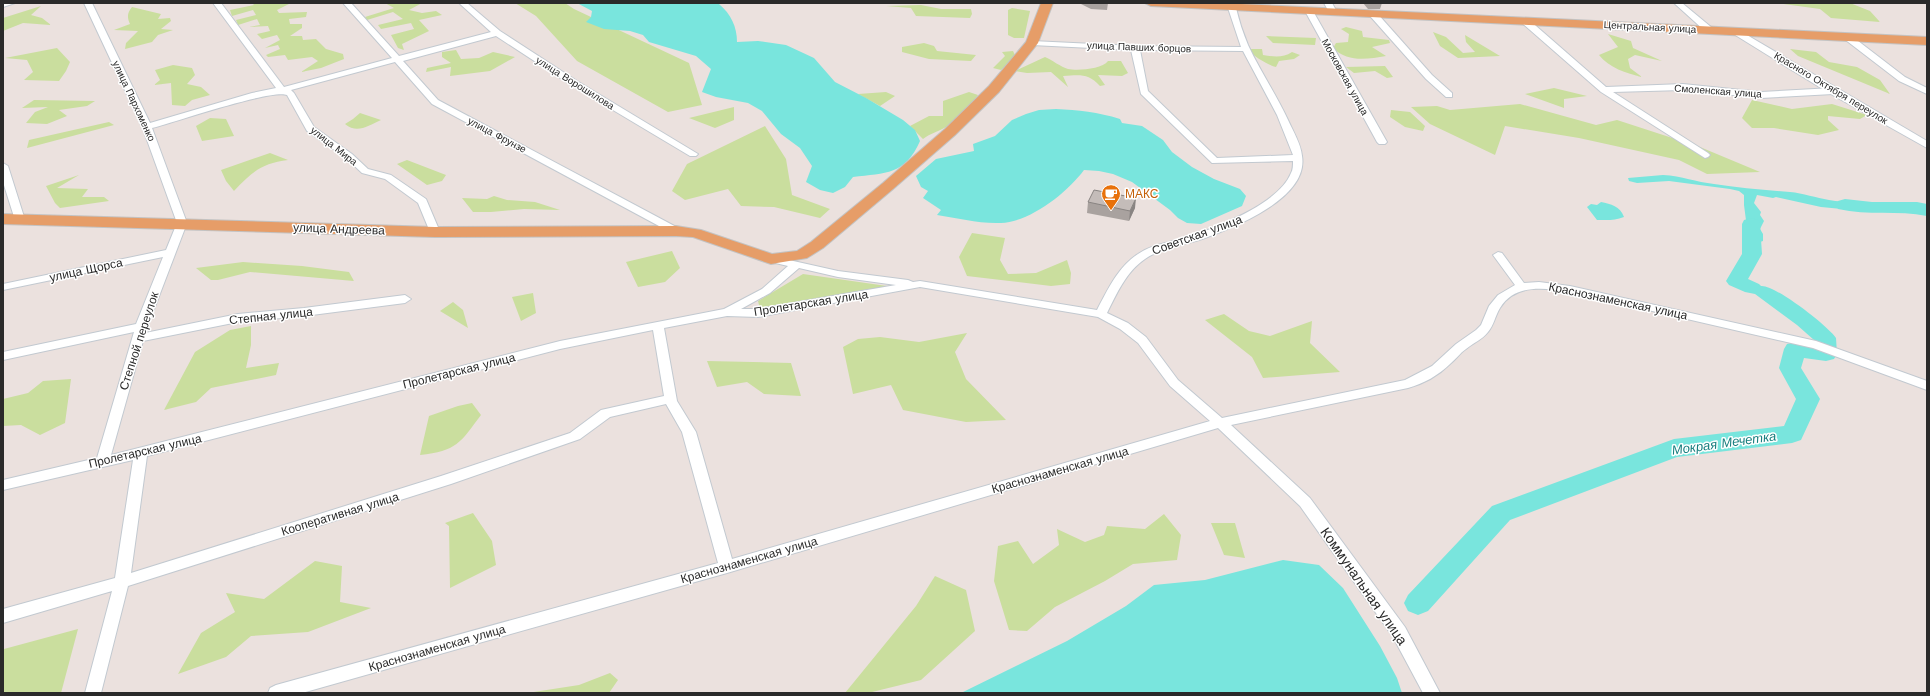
<svg xmlns="http://www.w3.org/2000/svg" width="1930" height="696" viewBox="0 0 1930 696" font-family="'Work Sans',sans-serif">
<rect width="100%" height="100%" fill="#ebe1de"/>
<path fill="#cade9e" d="M252,3H291L277,10L279,13L307,12L306,17L289,19L290,24H302V28L290,36H302L303,40L316,39L326,49L343,54L344,59L321,68L301,72L318,61L312,57L288,60L285,55L268,57L266,55L280,49L278,45L265,48L280,40L277,35L262,39L257,34L270,31L268,26L249,27L260,25L257,19L238,25L236,20L256,15L253,10L232,16L230,10L254,5Z
M385,3H422L409,10L422,13L436,11L442,15L419,20L429,31L402,44L404,50L398,48L391,35L414,29L411,23L381,29L378,25L403,19L393,12L367,20L365,17L394,8Z
M515,3H565L574,9L689,63L702,105L668,112L577,61L536,16Z
M1776,3H1850L1870,11L1880,22L1831,18L1820,9Z
M921,5L941,9H971L972,14L970,18L916,16L911,8L886,6Z
M41,6L31,15L42,18L51,25L23,23L3,31V18Z
M132,7L161,14L158,19L170,18L171,21L161,29L173,30L158,35L152,42L125,49L126,43L138,31L114,30L130,24C127,17 127,13 132,7Z
M1012,8L1030,11L1024,38H1014L1008,35V10Z
M1346,27L1362,31L1363,37L1389,40L1390,43L1372,47L1386,56C1368,59 1348,63 1333,48L1336,43L1348,42L1349,34L1341,29Z
M1433,32L1446,37L1463,53L1475,52L1466,42L1465,35L1500,56L1458,58L1440,46Z
M1608,34L1631,41L1633,48L1662,61L1635,55L1628,59L1630,68L1642,77C1626,73 1609,68 1599,55L1618,47Z
M1266,36L1316,38L1315,45L1273,43Z
M924,43L934,46L937,51L976,55L971,61L929,59L902,52V47Z
M57,48L70,62L66,71L59,81L24,80L33,72L27,60L5,58Z
M1246,49H1262L1263,55C1274,57 1283,58 1292,52L1300,55L1294,59L1279,61L1276,67C1267,65 1254,56 1246,49Z
M1790,49L1816,52L1829,62L1857,67L1880,80L1890,94L1798,56Z
M456,50L461,59L479,58L493,52L515,57L490,71L450,76L451,67L426,72L427,68L451,63L442,57V52Z
M1013,51L1016,57L1001,70L993,68L1005,56L1002,52Z
M1045,57C1052,60 1061,67 1068,69C1078,71 1102,69 1108,61H1121L1128,73L1122,76L1098,75L1105,85L1100,86C1088,73 1080,75 1063,76L1068,87L1051,72L1027,73L1015,71Z
M173,65L192,68L195,75L187,84L201,87L210,95L192,100L185,106L172,105L171,83L154,85L160,80L155,70Z
M1385,66L1393,77L1387,78L1375,71L1354,73L1346,67Z
M1554,88L1587,96L1564,99V108L1525,94Z
M886,92L895,96L880,106L858,94Z
M969,92L978,95C969,107 960,121 946,127C937,132 931,133 923,139L910,126L929,116H943V101Z
M34,100L95,101L87,106L59,110L67,116L47,124L26,123L35,112L48,107L22,108Z
M1752,100L1792,109L1832,104L1867,115L1860,119L1828,116V120L1839,130L1818,135L1774,128H1752L1742,118Z
M1520,104L1596,125L1617,120L1700,147L1760,172L1707,174L1679,160L1579,138L1505,126L1495,155L1430,124L1411,107L1437,106L1450,110Z
M734,107V120L715,128L689,118Z
M1391,110L1410,112L1425,126L1423,131L1405,127L1390,117Z
M360,113L381,120C368,126 357,134 345,124L353,119Z
M210,118L226,119L234,136L202,141L196,126Z
M109,122L114,125L27,148L29,140Z
M765,126L786,159L792,195L830,209L820,218L774,207L741,206L728,189L685,200L672,191L687,164Z
M270,153L288,160C262,163 252,172 234,191L226,181L221,170Z
M407,160L446,175L442,181L427,185L397,164Z
M79,175L57,188L88,189L82,197H104L109,201L60,208L55,203L46,186Z
M494,196L507,200L535,202L560,210L524,209L491,212H473L462,198L487,199Z
M972,233L1005,238L1000,260L1008,274L1036,273L1067,260L1071,273L1070,284L1051,286L967,276L959,257Z
M672,251L680,268L665,282L638,287L626,262Z
M243,262L302,266L349,272L354,281L250,272L218,280H211L196,268Z
M803,274L887,286V289L760,309L758,301Z
M533,293L536,313L521,321L512,297Z
M453,302L463,310L468,328L440,311Z
M1224,314L1249,331L1270,336L1312,321L1310,343L1340,372L1263,378L1252,357L1205,320Z
M251,326V345L246,368L279,363L276,375L211,388L196,402L164,410L195,352L230,330Z
M967,333L955,352L966,379L1006,420L966,422L903,410L891,385L853,394L843,347L858,339L880,337L919,342Z
M707,361L791,363L801,396L764,394L747,382L717,387Z
M71,379L65,423L40,435L21,425L3,426V399L28,393L43,381Z
M472,403L481,415C460,443 457,451 420,455L429,416L458,406Z
M473,513L492,541L496,565L450,588L449,526L445,523Z
M1164,514L1181,535L1177,560L1133,564L1105,581L1055,607L1027,631L1009,630L994,581L998,546L1018,541L1033,564L1059,545L1057,529L1085,542L1104,535L1107,526L1145,529Z
M1211,523H1235L1245,558L1224,555Z
M315,561L342,566L340,602L371,608L308,632L251,636L226,657L178,674L201,633L235,612L226,593L264,599Z
M935,576L966,590L975,631L921,680L868,693H845L916,606Z
M78,629L61,693H3L4,649Z
M610,673L618,680L609,693H527L579,685Z"/>
<path fill="#79e5dd" d="M577,3L719,4C731,14 737,27 737,42L758,41L786,45L814,58L835,82L866,98L903,120L915,130L920,141C905,175 886,173 853,177L845,187L833,193L820,190L806,182L812,166L800,148L781,134L762,111L748,103L716,97L702,92L711,69L696,56L649,42L643,35L630,31L604,29L586,22L591,17L592,11Z
M1056,109C1078,110 1098,112 1120,119L1122,123L1142,126L1163,140L1172,152L1192,167L1214,179L1240,189L1246,196L1242,206L1201,224L1187,223L1178,218L1170,210L1132,182L1113,174L1099,171L1084,170C1067,193 1030,222 1001,223C979,224 958,218 937,215L941,210L923,198L928,191L921,187L916,176L936,159L974,151L973,144L995,136L1012,120L1026,114L1039,110Z
M1663,175C1682,176 1696,182 1714,184C1739,188 1764,190 1790,192C1803,193 1816,198 1829,200C1846,203 1861,200 1876,210L1873,212L1821,207L1776,197L1773,198L1757,195L1754,203L1761,212L1760,215L1764,221L1760,229L1763,234V241L1760,242L1758,253L1754,255L1747,252L1745,238L1747,228L1744,205V195L1739,191L1730,189L1669,181L1637,183L1629,181L1628,178Z
M1601,202C1611,204 1620,206 1624,217C1614,221 1607,220 1597,220L1587,207L1591,204L1597,205Z
M1283,560L1319,565L1343,588L1380,646L1397,678L1402,693H961L1067,641L1126,606L1154,585L1205,580Z"/>
<g fill="none" stroke-linecap="round" stroke-linejoin="round">
<path fill="#79e5dd" fill-rule="evenodd" d="M1845,199L1872,202H1917L1927,204V216C1898,210 1868,216 1838,209L1836,205L1838,201Z
M1751,218L1758,220L1760,224L1762,254L1748,279L1759,284L1761,286C1774,284 1828,326 1836,338L1837,354L1834,359L1826,361L1804,358L1801,368L1820,399L1801,440L1792,443L1677,457L1510,520L1428,611L1418,615L1408,611L1404,603L1408,595L1492,506L1674,439L1784,426L1796,399L1779,368L1784,349L1787,344L1795,342L1814,345V340L1797,325L1755,294L1745,292L1729,285L1726,281L1742,254V224L1744,220Z"/>
<defs>
<path id="minor" d="M3,3H15L3,7Z
M84,3H92L150,123L252,93L276,88L213,3H221L284,87L392,58L343,3H351L399,56L491,32L459,3H467L500,31L577,81L698,154L696,156H690L571,85L496,36L403,61L438,100L680,229L681,231L680,233H672L432,104L395,62L291,90L294,93L314,127L352,154L368,169L391,175L426,199L440,232L439,234H431L430,232L418,203L385,179L362,173L346,158L307,131L287,95C271,89 175,122 152,128L187,223L145,333L238,314L304,308L405,295L411,299L405,303L304,316L238,322L143,341L111,455L560,341L724,309L762,289L788,266L767,261L766,259L767,257L771,256L838,271L908,280L913,282L920,281L1097,310C1108,289 1118,267 1138,254C1152,244 1169,243 1184,238C1214,229 1279,204 1291,173C1293,170 1293,165 1293,161L1212,163L1141,94L1131,50L1032,45L1028,43L1032,41L1135,46L1241,47L1228,8L1232,6L1236,8C1239,21 1243,33 1248,45C1260,71 1276,94 1288,120C1293,131 1301,144 1302,156C1309,198 1235,227 1205,238C1185,245 1162,247 1145,259C1126,272 1117,293 1107,313L1128,323L1146,337L1178,380L1222,418L1405,380L1432,366L1456,344L1476,330L1481,325L1489,306L1498,295L1515,285L1493,255L1498,252L1502,253L1524,283L1539,282L1570,286L1816,341L1927,381V390L1813,348L1570,292C1546,288 1515,283 1500,308C1495,316 1494,325 1488,332C1482,340 1473,343 1466,349C1460,353 1456,359 1450,364C1439,375 1423,384 1408,388L1231,425L1310,498L1405,627L1440,693H1423L1393,637L1300,506L1218,428L727,573L302,693H268L270,688L276,685L718,563L682,432L666,404L610,417L580,439L451,484L128,586L101,693H85L112,591L3,623V609L115,578L133,460L3,490V480L97,458L134,332L3,360V352L136,324L163,257L3,290V284L166,250L177,223L143,129ZM1140,50L1243,51L1277,115L1293,155L1217,158L1148,91ZM799,268L838,277L896,285L758,309H741L770,293ZM920,287L1098,317L1120,329L1138,343L1170,386L1210,421L732,559L696,432L677,401L664,328L727,316L758,317ZM653,330L664,396L601,410L570,433L441,476L131,573L147,456L560,349Z
M1324,3H1332L1337,12L1336,14H1330Z
M1674,3H1682L1711,27V31H1705Z
M1306,9L1313,11L1387,142L1385,144H1379L1377,142L1305,11Z
M1370,12H1376L1432,75L1452,93V97H1446L1426,79L1370,16Z
M1522,19H1528L1606,87L1683,84L1761,92L1833,88L1837,91L1833,94L1761,98L1683,90L1613,92L1708,153L1710,155L1708,157L1705,158L1601,92L1522,23Z
M1843,34H1849L1905,77L1927,88V94L1899,81L1843,38Z
M3,163L8,166L25,220L24,222L20,223L15,220L3,182Z"/>
<path id="tertiary" d="M1735,28L1927,141V148L1829,93L1732,33V29Z"/>
<path id="primary" d="M1041,3H1053L1038,43L999,92L955,135L893,189L823,248L807,258L771,264L693,237L676,236L435,237L3,224V214L435,227L676,226L701,230L772,254L797,251L811,242L883,183L945,129L989,86L1026,42Z
M1145,3H1220L1927,37V45L1151,6Z"/>
</defs>
<use href="#minor" stroke="#c2c9d0" stroke-width="2"/>
<use href="#tertiary" stroke="#c2c9d0" stroke-width="2"/>
<use href="#primary" stroke="#c3c3c3" stroke-width="2"/>
<use href="#minor" fill="#fff" fill-rule="evenodd"/>
<use href="#tertiary" fill="#fff" fill-rule="evenodd"/>
<use href="#primary" fill="#e69d68" fill-rule="evenodd"/>
</g>
<path fill="#a9a29f" d="M1079,3H1108L1107,10L1091,9Z
M1363,3H1382L1380,9H1368Z
M1088,202L1135,208L1129,221L1087,213Z"/>
<path fill="#898482" d="M1136,198L1135,208L1129,221L1130,211Z"/>
<path fill="#c4bcb9" stroke="#898482" d="M1094,190L1136,198L1130,211L1088,202Z"/>
<defs>
<symbol id="cafe-pin" viewBox="-11 -11 22 30"><path d="M0 17L-7.5 6A9.5 9.5 0 1 1 7.5 6Z" fill="#e8710a" stroke="#fff"/><path d="M-5.5-4.5H6V0H3Q3 3.5 0 3.5H-2.5Q-5.5 3.5-5.5 0ZM3-3.2v2h1.7v-2ZM-6 4.5H4V6H-6Z" fill="#fff"/></symbol>
</defs>
<g fill-rule="evenodd">
<use href="#cafe-pin" x="1100" y="183" width="22" height="30"/>
</g>
<g text-anchor="middle" dominant-baseline="central" stroke-width="3" stroke-linejoin="round" paint-order="stroke">
<g font-size="10" fill="#2a2a2a" stroke="#fff">
<text transform="translate(1650 27) rotate(3)">Центральная улица</text>
<text transform="translate(1139 47) rotate(2)">улица Павших борцов</text>
<text transform="translate(1345 77) rotate(61)">Московская улица</text>
<text transform="translate(575 83) rotate(32)">улица Ворошилова</text>
<text transform="translate(1831 88) rotate(31)">Красного Октября переулок</text>
<text transform="translate(1718 91) rotate(4)">Смоленская улица</text>
<text transform="translate(134 101) rotate(65)">улица Пархоменко</text>
<text transform="translate(497 135) rotate(28)">улица Фрунзе</text>
<text transform="translate(334 146) rotate(38)">улица Мира</text>
</g>
<g font-size="12" fill="#c56008" stroke="#fff" text-anchor="start">
<text x="1125" y="194">МАКС</text>
</g>
<g font-size="12" fill="#2a2a2a" stroke="#fff">
<text transform="translate(339 229) rotate(2)">улица Андреева</text>
<text transform="translate(1197 235) rotate(-20)">Советская улица</text>
<text transform="translate(86 270) rotate(-12)">улица Щорса</text>
<text transform="translate(1618 301) rotate(12)">Краснознаменская улица</text>
<text transform="translate(811 303) rotate(-9)">Пролетарская улица</text>
<text transform="translate(271 316) rotate(-6)">Степная улица</text>
<text transform="translate(139 341) rotate(-72)">Степной переулок</text>
<text transform="translate(459 371) rotate(-14)">Пролетарская улица</text>
<text transform="translate(145 451) rotate(-13)">Пролетарская улица</text>
<text transform="translate(1060 470) rotate(-16)">Краснознаменская улица</text>
<text transform="translate(340 514) rotate(-17)">Кооперативная улица</text>
<text transform="translate(749 560) rotate(-16)">Краснознаменская улица</text>
<text transform="translate(437 648) rotate(-16)">Краснознаменская улица</text>
</g>
<g font-size="13" font-style="italic" fill="#177e7e" stroke="#fff">
<text transform="translate(1724 443) rotate(-8)">Мокрая Мечетка</text>
</g>
<g font-size="14" fill="#2a2a2a" stroke="#fff">
<text transform="translate(1364 586) rotate(55)">Коммунальная улица</text>
</g>
</g>
<rect width="1930" height="696" fill="none" stroke="#2a2a2a" stroke-width="8"/>
</svg>
